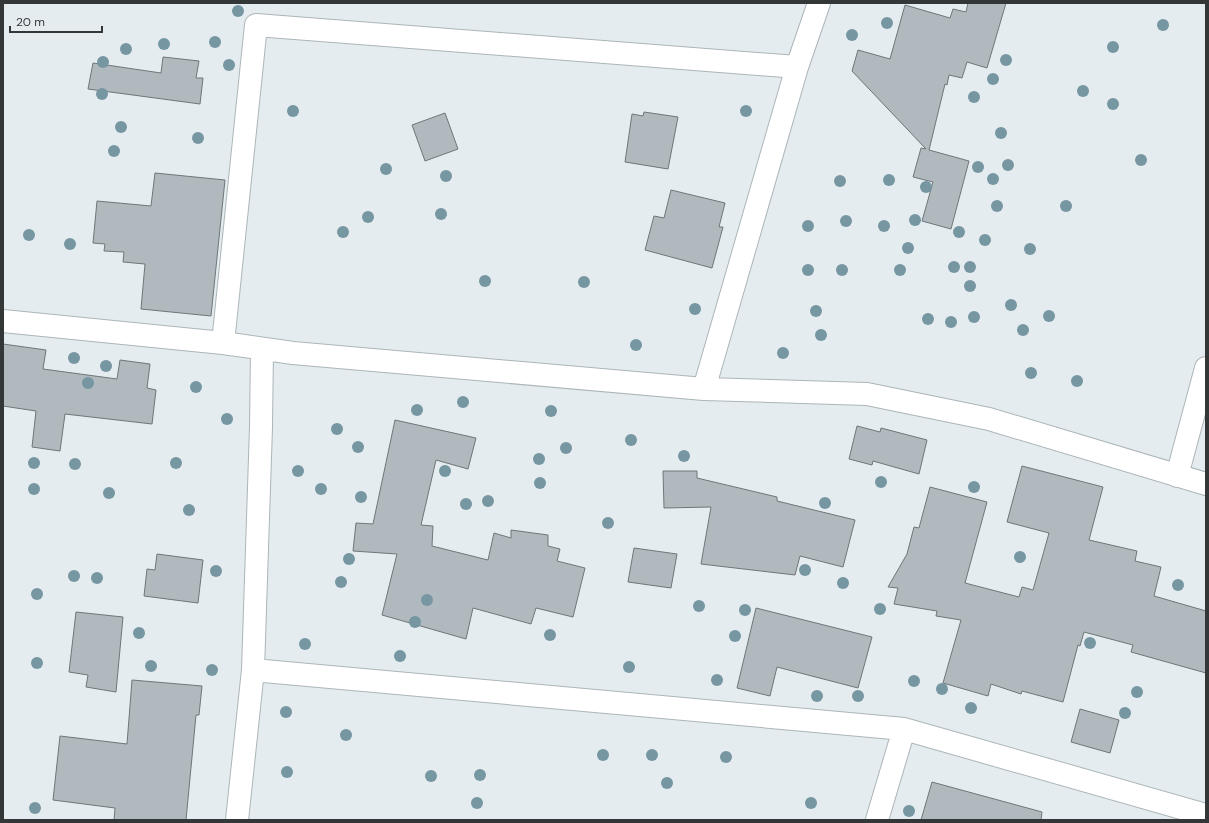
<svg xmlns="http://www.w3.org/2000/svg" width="1209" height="823" viewBox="0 0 1209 823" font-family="'DM Sans',sans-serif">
<rect width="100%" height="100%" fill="#e4ecf0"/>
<path fill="#b0b9bd" stroke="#6f767a" d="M968,3H1006L987,68L967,62L962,78L949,75L947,85L945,84L929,150L969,161L951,229L922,221L933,182L913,177L921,148L926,149L852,71L858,50L890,59L905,5L950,18L953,9L966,12Z
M163,57L199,61L196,78H203L200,104L88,89L93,63L161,73Z
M644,112L678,117L668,169L625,162L632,114L643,116Z
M445,113L458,149L425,161L412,125Z
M155,173L225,180L211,316L141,309L145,264L123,262L124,252L104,251L105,244L93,243L97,201L151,206Z
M671,190L725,203L719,227H723L712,268L645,250L654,216L664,218Z
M3,344L46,350L43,369L117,379L120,360L150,364L147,388L156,390L152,424L65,414L60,451L32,447L36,411L3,406Z
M395,420L476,438L468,469L436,460L421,525L433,526L432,546L488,560L494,533L511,538V530L548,535V546L560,549L557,561L585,568L573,617L536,608L531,624L473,608L466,639L382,615L397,554L353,551L356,523L373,524Z
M857,426L880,432L881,428L927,440L919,474L873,461L872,465L849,459Z
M1022,466L1103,487L1089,540L1137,551L1135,561L1161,567L1154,596L1206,611V673L1131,652L1133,645L1084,632L1080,646L1078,645L1063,702L1022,691L1021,694L991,684L988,696L943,683L961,620L936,616L937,611L894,604L898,588L888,587L907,554L914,527L919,528L930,487L987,502L965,583L1019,597L1022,587L1033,590L1049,533L1007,522Z
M663,471H697V478L777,497V501L855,520L843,567L800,556L795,575L701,564L711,507L664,508Z
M634,548L677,554L671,588L628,582Z
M157,554L203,560L198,603L144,596L147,569L155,570Z
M756,608L872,637L858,688L777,667L770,696L737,688Z
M76,612L123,617L116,692L86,687L88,675L69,672Z
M132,680L202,686L199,715H196L186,820H114L115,808L53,800L60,736L127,744Z
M1080,709L1119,720L1110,753L1071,742Z
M932,782L1042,812L1041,820H921Z"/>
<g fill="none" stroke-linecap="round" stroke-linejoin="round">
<defs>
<path id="street" d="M3,321L223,343L293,353L704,389L867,394L989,419L1206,484
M223,343L256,25L797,67
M704,389L797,67L819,3
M1177,476L1206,368
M253,670L904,729L1206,815
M237,820L253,670L261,427L262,349
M877,820L904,729"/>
</defs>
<use href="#street" stroke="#acb5b8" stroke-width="24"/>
<use href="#street" stroke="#fff" stroke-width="22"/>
</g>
<g fill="#7696a2">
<circle cx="238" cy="11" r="6"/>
<circle cx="887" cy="23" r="6"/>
<circle cx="1163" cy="25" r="6"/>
<circle cx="852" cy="35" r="6"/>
<circle cx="215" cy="42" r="6"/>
<circle cx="164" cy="44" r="6"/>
<circle cx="1113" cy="47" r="6"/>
<circle cx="126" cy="49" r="6"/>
<circle cx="1006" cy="60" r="6"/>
<circle cx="103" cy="62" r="6"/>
<circle cx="229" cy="65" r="6"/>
<circle cx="993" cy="79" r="6"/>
<circle cx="1083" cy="91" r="6"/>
<circle cx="102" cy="94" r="6"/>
<circle cx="974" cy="97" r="6"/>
<circle cx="1113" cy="104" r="6"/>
<circle cx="293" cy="111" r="6"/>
<circle cx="746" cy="111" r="6"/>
<circle cx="121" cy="127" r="6"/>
<circle cx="1001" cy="133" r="6"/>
<circle cx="198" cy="138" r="6"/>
<circle cx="114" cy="151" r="6"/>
<circle cx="1141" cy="160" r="6"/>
<circle cx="1008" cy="165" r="6"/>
<circle cx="978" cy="167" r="6"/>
<circle cx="386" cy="169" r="6"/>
<circle cx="446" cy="176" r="6"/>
<circle cx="993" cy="179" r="6"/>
<circle cx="889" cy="180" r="6"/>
<circle cx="840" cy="181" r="6"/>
<circle cx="926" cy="187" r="6"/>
<circle cx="997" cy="206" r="6"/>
<circle cx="1066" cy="206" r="6"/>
<circle cx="441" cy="214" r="6"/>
<circle cx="368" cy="217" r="6"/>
<circle cx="915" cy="220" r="6"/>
<circle cx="846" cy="221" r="6"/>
<circle cx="808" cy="226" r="6"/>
<circle cx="884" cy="226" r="6"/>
<circle cx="343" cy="232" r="6"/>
<circle cx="959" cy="232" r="6"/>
<circle cx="29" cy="235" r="6"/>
<circle cx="985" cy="240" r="6"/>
<circle cx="70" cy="244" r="6"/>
<circle cx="908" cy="248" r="6"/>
<circle cx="1030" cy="249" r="6"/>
<circle cx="954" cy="267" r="6"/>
<circle cx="970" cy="267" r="6"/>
<circle cx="808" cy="270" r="6"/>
<circle cx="842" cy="270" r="6"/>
<circle cx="900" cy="270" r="6"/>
<circle cx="485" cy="281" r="6"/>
<circle cx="584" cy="282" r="6"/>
<circle cx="970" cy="286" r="6"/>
<circle cx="1011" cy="305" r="6"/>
<circle cx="695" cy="309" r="6"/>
<circle cx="816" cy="311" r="6"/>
<circle cx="1049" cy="316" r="6"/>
<circle cx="974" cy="317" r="6"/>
<circle cx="928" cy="319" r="6"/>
<circle cx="951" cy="322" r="6"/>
<circle cx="1023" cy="330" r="6"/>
<circle cx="821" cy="335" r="6"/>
<circle cx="636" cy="345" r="6"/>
<circle cx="783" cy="353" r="6"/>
<circle cx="74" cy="358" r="6"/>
<circle cx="106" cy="366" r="6"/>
<circle cx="1031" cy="373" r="6"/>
<circle cx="1077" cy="381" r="6"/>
<circle cx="88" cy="383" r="6"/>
<circle cx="196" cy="387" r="6"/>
<circle cx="463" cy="402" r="6"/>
<circle cx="417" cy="410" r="6"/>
<circle cx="551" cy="411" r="6"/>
<circle cx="227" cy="419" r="6"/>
<circle cx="337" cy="429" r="6"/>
<circle cx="631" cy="440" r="6"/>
<circle cx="358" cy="447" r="6"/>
<circle cx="566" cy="448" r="6"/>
<circle cx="684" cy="456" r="6"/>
<circle cx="539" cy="459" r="6"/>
<circle cx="34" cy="463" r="6"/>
<circle cx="176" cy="463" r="6"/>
<circle cx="75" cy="464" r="6"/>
<circle cx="298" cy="471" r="6"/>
<circle cx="445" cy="471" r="6"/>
<circle cx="881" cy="482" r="6"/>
<circle cx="540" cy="483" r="6"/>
<circle cx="974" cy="487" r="6"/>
<circle cx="34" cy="489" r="6"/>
<circle cx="321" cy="489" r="6"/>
<circle cx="109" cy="493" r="6"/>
<circle cx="361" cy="497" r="6"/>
<circle cx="488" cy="501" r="6"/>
<circle cx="825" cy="503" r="6"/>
<circle cx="466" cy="504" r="6"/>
<circle cx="189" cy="510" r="6"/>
<circle cx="608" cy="523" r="6"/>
<circle cx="1020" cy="557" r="6"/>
<circle cx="349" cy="559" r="6"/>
<circle cx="805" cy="570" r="6"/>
<circle cx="216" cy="571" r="6"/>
<circle cx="74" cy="576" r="6"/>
<circle cx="97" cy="578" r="6"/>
<circle cx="341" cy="582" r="6"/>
<circle cx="843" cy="583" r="6"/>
<circle cx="1178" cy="585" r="6"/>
<circle cx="37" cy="594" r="6"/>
<circle cx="427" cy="600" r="6"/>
<circle cx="699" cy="606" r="6"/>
<circle cx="880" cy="609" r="6"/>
<circle cx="745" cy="610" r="6"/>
<circle cx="415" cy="622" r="6"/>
<circle cx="139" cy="633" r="6"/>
<circle cx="550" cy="635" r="6"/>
<circle cx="735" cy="636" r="6"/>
<circle cx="1090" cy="643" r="6"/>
<circle cx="305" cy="644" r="6"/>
<circle cx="400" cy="656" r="6"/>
<circle cx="37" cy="663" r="6"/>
<circle cx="151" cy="666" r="6"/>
<circle cx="629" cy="667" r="6"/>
<circle cx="212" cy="670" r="6"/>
<circle cx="717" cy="680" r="6"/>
<circle cx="914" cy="681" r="6"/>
<circle cx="942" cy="689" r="6"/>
<circle cx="1137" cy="692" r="6"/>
<circle cx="817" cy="696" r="6"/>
<circle cx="858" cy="696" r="6"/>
<circle cx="971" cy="708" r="6"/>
<circle cx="286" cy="712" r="6"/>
<circle cx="1125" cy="713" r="6"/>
<circle cx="346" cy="735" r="6"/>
<circle cx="603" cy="755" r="6"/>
<circle cx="652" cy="755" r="6"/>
<circle cx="726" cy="757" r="6"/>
<circle cx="287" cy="772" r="6"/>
<circle cx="480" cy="775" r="6"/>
<circle cx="431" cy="776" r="6"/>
<circle cx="667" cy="783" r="6"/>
<circle cx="477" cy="803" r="6"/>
<circle cx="811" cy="803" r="6"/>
<circle cx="35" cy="808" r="6"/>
<circle cx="909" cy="811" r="6"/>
</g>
<rect width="1209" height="823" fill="none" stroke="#333738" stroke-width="8"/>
<path d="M10 26v6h92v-6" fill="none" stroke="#333738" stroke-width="2"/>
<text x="16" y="26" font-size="12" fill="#333738" stroke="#e4ecf0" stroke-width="3" paint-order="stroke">20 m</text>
</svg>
